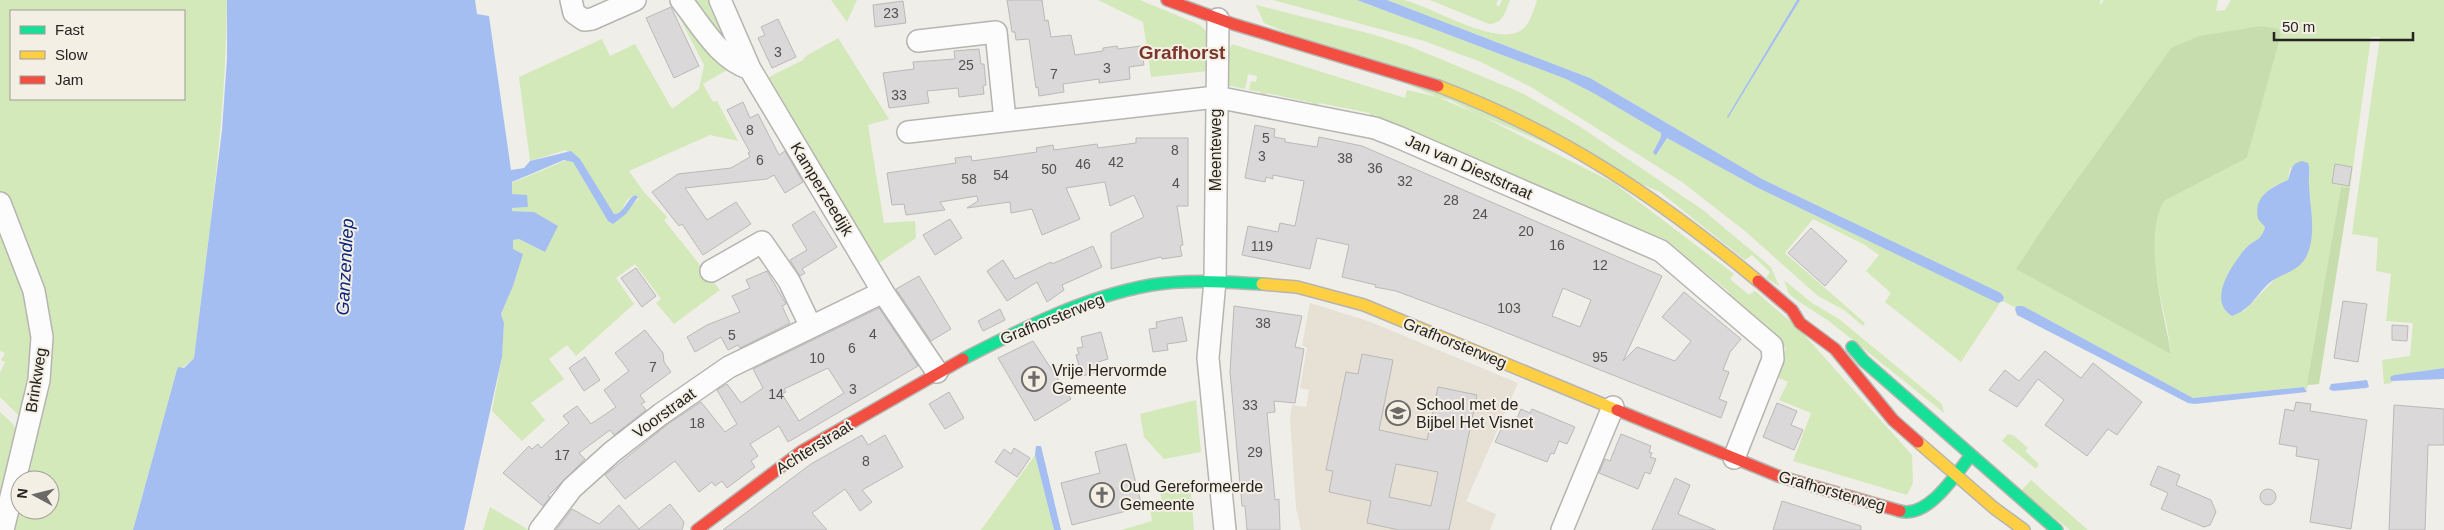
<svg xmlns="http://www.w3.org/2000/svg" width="2444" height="530" viewBox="0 0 2444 530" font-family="Helvetica,sans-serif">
<rect width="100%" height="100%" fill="#f0eee8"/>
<path fill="#e6e0d5" d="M1310,303L1368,321L1518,383L1466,501L1496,514L1490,530H1301L1296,508L1290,419L1292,405L1306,407L1309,390L1300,388L1307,348L1302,345Z"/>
<path fill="#d3e9b9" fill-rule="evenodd" d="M0,0H227C226,121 208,238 194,358L176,373L133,530H8L45,369L11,221L0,192ZM11,11H184V99H11ZM20,480H50V510H20Z
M688,0H712L735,51Z
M831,0H857L847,22Z
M1098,0H1140L1200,25L1206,31L1208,71L1151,77L1143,22Z
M1273,0H1357L1566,79L1595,94L1661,133V137L1653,152L1658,154L1667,138L1758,188L2000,303L1961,362L1885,302L1891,293L1866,271L1879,255L1865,245L1813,219L1785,253L1865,323L1863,326L1844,310L1818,296L1745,231L1682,182L1531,87L1481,62L1424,41Z
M1387,0C1392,0 1398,0 1403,0C1431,5 1500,51 1524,28C1531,21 1534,9 1537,0H1797L1728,118L1800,0H2101L2099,3L2101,4L2104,0H2218L2216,11L2225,10L2231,0H2444V368L2394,375L2391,381L2393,383L2384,384L2382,360L2410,356L2413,323L2386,321L2391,274L2376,271L2378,238L2352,234L2380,37H2371L2350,188L2341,187L2307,390L2304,387L2193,398L2023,306L2016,308L2003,301L2004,297L2001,293L1762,179L1590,78ZM2279,29L2281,35L2247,158L2164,201C2139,247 2167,306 2171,354L2053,213L2171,48L2198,38ZM2290,168H2310L2308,184L2311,204L2301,264L2276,278L2243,312L2227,277L2246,247L2262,237L2265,227L2263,195L2274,186L2288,180Z
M1430,0H1498L1496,4L1499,7L1502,0H1510C1505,12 1504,23 1489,24Z
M673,5L727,70L703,84L713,102L717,101L738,141L710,135L629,171L644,192L667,217L664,220L720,290L674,324L656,303L661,299L635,264L616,278L634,304L576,356L567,345L549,359L564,379L531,403L545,420L522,441L492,411L502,357L504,323L501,314L513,286V240L519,239L545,252L534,212L512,211L511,208L528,207L512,194V183L567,160L573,162L610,223L639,199L635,195L627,200L621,212L614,214L566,150L530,161L519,77L602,39L610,56L635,44L672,109L699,89L704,65Z
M1256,5L1375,35L1409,46L1522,93L1579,126L1703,210L1771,267L1779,286L1766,278L1770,272L1752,255L1745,260L1660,192L1264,23Z
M838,38L889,119L868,125L884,223L915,221L916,238L876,265L763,80L803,60L806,56Z
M1232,44L1405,98L1407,90L1450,100L1614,183L1734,274L1730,279L1749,295L1755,291L1798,328L1912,455L1913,483L1907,495L1793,461L1811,413L1779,400L1788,382L1775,376L1786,349L1726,296L1729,292L1724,288L1667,241L1640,229L1638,234L1633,232L1634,227L1593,209L1591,214L1586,212L1588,207L1544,188L1541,193L1537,190L1538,185L1498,168L1495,173L1490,171L1492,166L1437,142L1435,147L1430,145L1432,140L1375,115L1372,120L1369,119L1370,113L1319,103L1318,108H1313V103L1266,93L1265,98L1260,97L1261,92L1249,90L1251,81L1256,82L1257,76L1248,74L1245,89L1227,85V54Z
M0,235L5,237L37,322L24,413L17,414L0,397V373L5,362L1,360L5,353L0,351Z
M1784,280L1812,303L1839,319L1942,404L1944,413L1829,321L1798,301L1789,294Z
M1196,400L1201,452L1164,459L1144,437L1140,414Z
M0,412L13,424L18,434L0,528Z
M2008,434L2013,435L2028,448L2025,451L2039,464L2036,469L2002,441Z
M1035,455L1054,530H981Z
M1190,480L1194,530H1121L1152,521L1150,509L1163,505L1159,489Z
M2031,480L2088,530H2070L2021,491Z
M490,507L529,530H483Z"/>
<path fill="#c7ddad" d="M2261,26L2279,29L2281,35L2247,158L2164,201C2142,240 2164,311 2171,354L2016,269L2053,213L2171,48L2199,36Z
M2341,187L2350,188L2319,384L2307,385Z"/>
<path fill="#a5bef1" d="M227,0H475L477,14L489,16L511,170L524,168L530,161L571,151L580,159L614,214C624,214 626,200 635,195L638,197L626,214L613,224L608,221L573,162L564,160L512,182V194L527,195L528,207L512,208V211L534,212L558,226L545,252L519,239L513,240V249L523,254L513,286L501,314L504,323L502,357L464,530H133L176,373L178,367L184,368L194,358L222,130L227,58Z
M1357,0H1387L1590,78L1762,179L2001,293L2004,297L2003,301L1998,303L1758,188L1667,138L1657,154L1655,155L1653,152L1661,137V133L1595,94L1566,79Z
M1797,0H1800L1728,118L1727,117Z
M2302,161L2308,163C2311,171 2308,177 2309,185C2310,208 2319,245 2301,264C2292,273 2276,276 2266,286C2254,299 2249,310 2232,316C2207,301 2231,266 2245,249C2254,239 2261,242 2265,227L2258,219C2253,197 2271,187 2288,180C2292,170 2290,164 2302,161Z
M2017,306H2023L2193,398L2304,387L2307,392L2195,404L2188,403L2017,315L2015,309Z
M2444,368V379L2391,381L2390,377L2394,375Z
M2367,380L2369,387L2366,388L2333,391L2329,389L2331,384Z
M1036,446H1041L1061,530H1054L1035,455Z"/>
<path fill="#dad8d8" stroke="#bab9b8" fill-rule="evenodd" d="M1007,0H1042L1045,21L1048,20L1051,37L1071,35L1075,55L1103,51V48L1117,46L1118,49L1141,46L1144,65L1129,67L1130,79L1099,83V79L1063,84L1064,92L1039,96L1038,87L1036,88L1029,39L1016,40L1015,32H1012Z
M903,1L906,23L875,27L873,5Z
M671,7L699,66L674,78L646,18Z
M778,19L796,57L772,68L758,38L765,35L761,27Z
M979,49L981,64H984L986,85L983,86L984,94L959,97L958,88L927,91L929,103L889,108L883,73L914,69L913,62L955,59L954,51Z
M743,102L750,118L758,114L779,155L785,151L803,182L785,193L774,175L767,179L685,188L707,220L736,202L751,224L703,255L682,224L679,226L652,192L678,174L731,168L750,157L748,153L750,152L727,110Z
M1255,125L1275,129L1274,137L1285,139V142L1317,147L1319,137L1362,146L1662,276L1623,361L1637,347L1675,361L1691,341L1662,317L1684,292L1741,339L1730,352L1723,370L1729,372L1719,399L1727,402L1721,418L1487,325L1396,291L1375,287L1376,285L1342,277L1349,245L1317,238L1310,269L1242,255L1248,226L1278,232L1280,223L1295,226L1303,187L1304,181L1273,175V179L1266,177L1265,182L1245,178ZM1563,288L1591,300L1580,327L1552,316Z
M1136,138H1188V206H1177L1183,245L1180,246L1182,256L1162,259L1161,257L1111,269V233L1144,217L1134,195L1110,206L1105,182L1066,188L1080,219L1042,235L1032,209L1011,213L1010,202L967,208L978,201L977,196L940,202L945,210L906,215L904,204L892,205L887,173L956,163L955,158L971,156L972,161L1037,152L1036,148L1053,145L1054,150L1097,144L1098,148L1136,143Z
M2335,164L2352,167L2349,186L2332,183Z
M814,211L837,247L802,269L805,273L800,276L790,260L807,250L792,225Z
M950,219L962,238L935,255L923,235Z
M1811,228L1847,261L1825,286L1788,253Z
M1093,246L1102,267L1062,285L1064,290L1047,302L1037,282L1007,301L987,271L1003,260L1015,279L1051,262L1052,264Z
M636,268L656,296L642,307L621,278Z
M767,271L786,304L782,306L790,323L740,348L738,345L728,350L721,337L695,352L687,337L707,325L740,312L732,296L750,288L746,280Z
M919,276L951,329L931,341L896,289Z
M2343,301L2367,304L2358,362L2334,358Z
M1234,306L1302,316L1295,347L1304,349L1295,403L1274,401L1275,412L1267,413L1275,500L1279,499L1280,530H1247L1245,506H1242L1230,372Z
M879,308L918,366L788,442L779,426L750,444L758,456L751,461L755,467L727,488L722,481L715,486L712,482L699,492L675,461L625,499L605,475L668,424L701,402L725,432L737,424L717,390L727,384L741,403L763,388L753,369ZM828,368L844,393L799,421L782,394L786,392L784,389Z
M1000,309L1005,320L983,331L978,321Z
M1182,317L1187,341L1167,344L1168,350L1153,352L1149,329L1157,328L1156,322Z
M2392,325L2408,326L2407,341L2392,340Z
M645,330L663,353L664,362L671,372L640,395L645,402L641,404L646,410L614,435L610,430L579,453L585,459L548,496L550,497L543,506L503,473L529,446L532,449L538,444L541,448L569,423L563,416L577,406L591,424L616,407L604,390L629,371L615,353Z
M1101,332L1108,359L1098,362L1101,371L1082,376L1076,355L1079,354L1077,348L1083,347L1081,337Z
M1033,341L1071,399L1035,421L998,358Z
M2045,351L2081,378L2093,363L2142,402L2117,435L2108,429L2087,456L2045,425L2064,400L2038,379L2017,407L1989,390L2005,370L2019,381Z
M1362,354L1393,360L1379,430L1427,440L1438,387L1477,395L1449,530H1399L1367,523L1371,501L1329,492L1333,471L1326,470L1346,372L1358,374ZM1396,464L1438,472L1431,506L1389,497Z
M585,357L600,380L584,391L569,368Z
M949,392L964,418L945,429L929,404Z
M2296,402L2311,404L2310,411L2367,420L2351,529L2310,522L2319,460L2296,456L2297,447L2279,444L2285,409L2294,411Z
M1777,403L1797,411L1791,425L1803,430L1794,450L1763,437Z
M2394,405L2444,409V445H2428L2425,530H2389Z
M1521,409L1530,413L1532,409L1575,427L1567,444L1559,441L1554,454L1551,453L1547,462L1495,442L1504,423L1513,427Z
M1621,434L1651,446L1649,452L1652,453L1650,457L1656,459L1650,474L1645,472L1638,489L1599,473L1605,459L1610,461Z
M862,435L868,445L885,435L903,467L862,490L872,502L860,511L845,489L812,513L827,530H723L811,464Z
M1126,444L1142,507L1072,525L1061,483L1100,473L1095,452Z
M1014,448L1030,458L1017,477L995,462L1004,449L1011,454Z
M2158,466L2180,475L2176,485L2211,500L2216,512L2210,525L2204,527L2161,509L2168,493L2150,485Z
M1675,478L1690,485L1678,514L1716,530H1652Z
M2260 497a8 8 0 1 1 16 0a8 8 0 1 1-16 0Z
M1782,501L1861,526V530H1773Z
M670,504L684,522L682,530H556L572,509L599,524L619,505L639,529Z"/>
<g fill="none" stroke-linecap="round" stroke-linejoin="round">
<defs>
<path id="street" d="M571,0L574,13L584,20L592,19L635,0
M681,0C702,26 718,58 750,69
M720,0L750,69L883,292L937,372
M1218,19L1215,281L1208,358L1225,530
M918,41L996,32L1005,120
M908,132L1216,97L1375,128L1398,137L1661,251L1772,346L1773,359L1734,458
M0,203L34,291L42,337L39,380L3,530
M711,271L762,242L789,281L811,327
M540,530L572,488L612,452L661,414L729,367L883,292
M1562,530L1613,407"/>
<path id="fast" d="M1852,347L1864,361L2057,530
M963,359C1023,328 1084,297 1151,285C1187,279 1225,282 1262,284
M1900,511C1928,519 1956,474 1971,455"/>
<path id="slow" d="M1438,86C1562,133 1657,197 1758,281
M1262,284L1297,287L1364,305L1617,410
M1918,442L1994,508L2024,530"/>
<path id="jam" d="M1167,0L1233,24L1438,86
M1758,281L1792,310L1800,323L1835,349L1893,420L1918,442
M1617,410L1778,476L1900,511
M697,530L802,451L963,359"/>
</defs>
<use href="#street" stroke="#b6b4b0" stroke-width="24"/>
<use href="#fast" stroke="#b6b4b0" stroke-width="14"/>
<use href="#slow" stroke="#b6b4b0" stroke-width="14"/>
<use href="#jam" stroke="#b6b4b0" stroke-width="14"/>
<use href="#street" stroke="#fdfcfc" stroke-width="21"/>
<use href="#fast" stroke="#16e098" stroke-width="11"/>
<use href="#slow" stroke="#ffcf43" stroke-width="11"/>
<use href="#jam" stroke="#f24e42" stroke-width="11"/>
</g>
<defs>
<symbol id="church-ring" viewBox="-11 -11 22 22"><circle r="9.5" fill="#f4efe5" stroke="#6c6a66" stroke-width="1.5"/><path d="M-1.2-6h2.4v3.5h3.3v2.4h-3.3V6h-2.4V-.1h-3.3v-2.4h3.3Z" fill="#6c6a66"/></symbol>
<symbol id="school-ring" viewBox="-11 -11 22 22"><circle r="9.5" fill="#f4efe5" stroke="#6c6a66" stroke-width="1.5"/><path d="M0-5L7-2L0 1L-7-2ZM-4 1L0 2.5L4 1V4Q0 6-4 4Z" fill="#6c6a66"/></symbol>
</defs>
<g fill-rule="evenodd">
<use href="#church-ring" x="1020" y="365" width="28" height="28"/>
<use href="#school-ring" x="1384" y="399" width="28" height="28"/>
<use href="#church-ring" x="1088" y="481" width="28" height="28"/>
</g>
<g text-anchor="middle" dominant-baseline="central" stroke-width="4" stroke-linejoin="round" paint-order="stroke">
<g font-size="14" fill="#53514f">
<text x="891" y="13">23</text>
<text x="778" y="52">3</text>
<text x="966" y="65">25</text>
<text x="1107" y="68">3</text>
<text x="1054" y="74">7</text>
<text x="899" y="95">33</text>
<text x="750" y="130">8</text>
<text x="1266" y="138">5</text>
<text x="1175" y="150">8</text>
<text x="1262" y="156">3</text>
<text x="1345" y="158">38</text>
<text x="760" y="160">6</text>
<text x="1116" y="162">42</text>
<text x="1083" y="164">46</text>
<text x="1375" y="168">36</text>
<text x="1049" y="169">50</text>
<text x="1001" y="175">54</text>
<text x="969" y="179">58</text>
<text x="1405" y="181">32</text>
<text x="1176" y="183">4</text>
<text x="1451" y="200">28</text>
<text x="1480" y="214">24</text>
<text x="1526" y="231">20</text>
<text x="1557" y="245">16</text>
<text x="1262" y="246">119</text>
<text x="1600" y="265">12</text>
<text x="1509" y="308">103</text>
<text x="1263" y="323">38</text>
<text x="873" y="334">4</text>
<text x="732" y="335">5</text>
<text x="852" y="348">6</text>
<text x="1600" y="357">95</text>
<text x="817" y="358">10</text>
<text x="653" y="367">7</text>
<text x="853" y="389">3</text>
<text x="776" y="394">14</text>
<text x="1250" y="405">33</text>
<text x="697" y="423">18</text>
<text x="1255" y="452">29</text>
<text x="562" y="455">17</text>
<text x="866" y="461">8</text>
</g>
<g font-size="16" fill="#252320" stroke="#f4efe5">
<text transform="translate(1215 150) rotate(-90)">Meenteweg</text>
<text transform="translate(1469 167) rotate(24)">Jan van Dieststraat</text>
<text transform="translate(822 189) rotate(59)">Kamperzeedijk</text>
<text transform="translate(1052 319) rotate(-22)">Grafhorsterweg</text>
<text transform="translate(1455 343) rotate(22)">Grafhorsterweg</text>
<text transform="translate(36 380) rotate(-81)">Brinkweg</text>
<text transform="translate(664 413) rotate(-36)">Voorstraat</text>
<text transform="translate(814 447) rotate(-32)">Achterstraat</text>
<text transform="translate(1832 491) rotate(16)">Grafhorsterweg</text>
</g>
<g font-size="16" fill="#252320" stroke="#f4efe5" text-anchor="start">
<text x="1052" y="370">Vrije Hervormde<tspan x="1052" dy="18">Gemeente</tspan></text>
<text x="1416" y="404">School met de<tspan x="1416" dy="18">Bijbel Het Visnet</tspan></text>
<text x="1120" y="486">Oud Gereformeerde<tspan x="1120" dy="18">Gemeente</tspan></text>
</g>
<g font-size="18" font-style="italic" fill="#0a257b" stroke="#f4efe5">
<text transform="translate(345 267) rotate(-87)">Ganzendiep</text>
</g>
<g font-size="19" font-weight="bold" fill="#7d372a" stroke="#f4efe5">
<text x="1182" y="52">Grafhorst</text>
</g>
</g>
<rect x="10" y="10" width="175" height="90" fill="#f4efe5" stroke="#a19d96"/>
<rect x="20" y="26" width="25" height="8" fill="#16e098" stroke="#a19d96"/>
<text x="55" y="35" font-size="15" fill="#252320">Fast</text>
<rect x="20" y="51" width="25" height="8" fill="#ffcf43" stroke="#a19d96"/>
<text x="55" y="60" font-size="15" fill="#252320">Slow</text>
<rect x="20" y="76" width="25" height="8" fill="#f24e42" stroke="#a19d96"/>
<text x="55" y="85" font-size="15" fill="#252320">Jam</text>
<g transform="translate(35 495) rotate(277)"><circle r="24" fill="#f4efe5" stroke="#a19d96"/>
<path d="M0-4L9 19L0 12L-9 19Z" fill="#6c6a66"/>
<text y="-8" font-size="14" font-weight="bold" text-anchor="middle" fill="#252320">N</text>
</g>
<path d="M2274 32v8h139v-8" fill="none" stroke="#252320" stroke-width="2.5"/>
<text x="2282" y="32" font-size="15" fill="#252320" stroke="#f4efe5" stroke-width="4" paint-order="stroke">50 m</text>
</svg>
